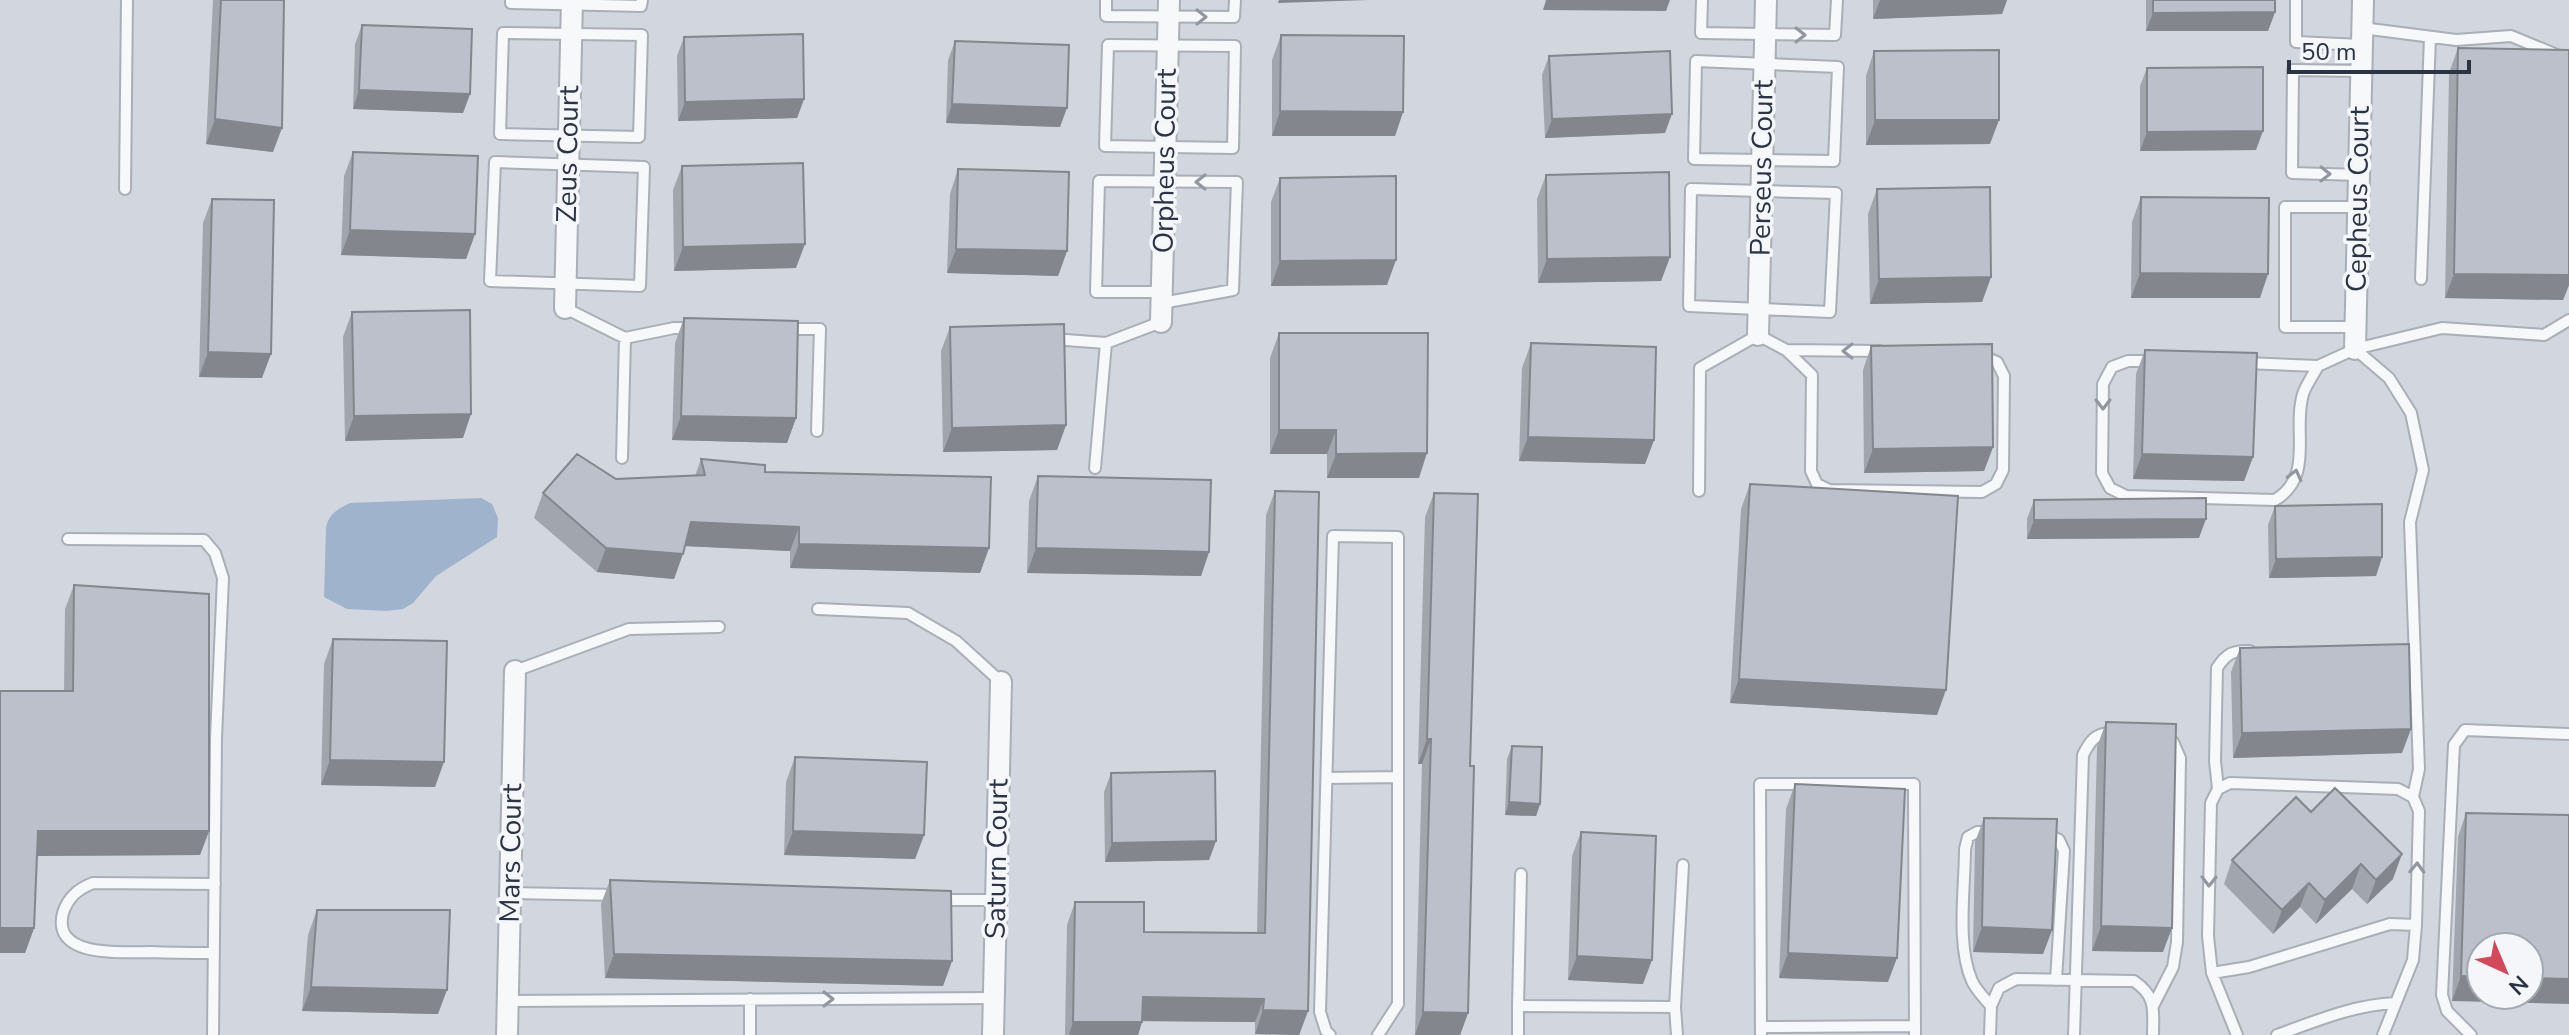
<svg xmlns="http://www.w3.org/2000/svg" width="2569" height="1035" viewBox="0 0 2569 1035" font-family="'Nunito Sans',sans-serif">
<rect width="100%" height="100%" fill="#e4e7ec"/>
<path fill="#d2d6de" fill-rule="evenodd" d="M0,0H2569V1035H0ZM2481,947H2529V995H2481Z"/>
<path fill="#9fb4cc" d="M481,498L492,504L498,518L497,537L436,576L413,603L403,609L387,611L347,609L324,597L326,528C329,513 337,510 350,503Z"/>
<g fill="none" stroke-linecap="round" stroke-linejoin="round">
<defs>
<path id="lane" d="M511,0V3L641,6L642,0
M1106,0V16L1234,17L1235,0
M1702,0L1701,33L1835,35L1837,0
M2296,0V42L2362,45
M2362,28L2456,40L2511,36L2569,60
M503,33L642,35L639,137L500,134Z
M1108,45L1235,46L1233,148L1105,146Z
M1696,61L1838,67L1834,161L1694,159Z
M495,162L644,167L640,286L490,281Z
M2359,175L2292,173L2293,70L2361,71
M125,189L127,0
M1691,189L1836,193L1830,312L1689,306Z
M2421,279L2430,37
M1162,303L1233,290L1237,182L1099,181L1096,292H1162
M565,308L625,338L622,458
M2355,327H2285V207H2358
M786,329H820L817,431
M625,338L674,328H694
M1052,339L1106,343L1161,322
M2355,349L2389,378L2411,413L2423,470L2410,522L2419,769L2413,797
M1786,350L1880,351
M2154,361H2128L2112,367L2103,384L2102,473L2110,488L2126,496L2275,500C2315,476 2292,431 2303,394C2306,385 2313,375 2318,366
M2246,363L2318,366L2355,349L2442,328L2544,335L2569,320
M1095,468L1106,343
M1699,491L1700,368L1758,335L1786,350L1812,375L1811,471L1817,484L1829,490L1982,492L1996,484L2003,470L2004,376L1997,362L1980,355
M68,539L204,540L215,553L223,578L216,738L213,1035
M818,609L908,613L956,641L1001,682
M515,671L629,629L719,627
M1327,778L1398,777
M2218,789L2215,761L2217,668C2226,654 2233,650 2250,651
M2044,832L2059,840L2064,851L2056,980
M510,893L618,895
M938,900H996
M214,953C193,953 172,953 151,952C125,952 51,959 63,913C68,897 78,889 93,883L215,884
M2212,973L2208,936L2211,803L2218,789L2230,783L2398,789L2413,797L2419,811L2416,925
M508,1001L994,998
M1518,1006L1521,874
M1991,1006C1985,999 1976,990 1972,981C1956,945 1965,888 1965,849L1968,837L1977,832H1992
M2153,1006L2173,967L2177,942L2180,758L2173,742L2168,739
M1675,1007L1683,865
M1761,1027L1915,1026
M750,1035V999
M1330,1035L1326,1031L1320,1012L1333,536L1398,537V1004L1378,1035
M1518,1035V1006L1675,1007L1677,1035
M1761,1035L1760,784H1914L1915,1035
M1990,1035L1991,1006L1999,988L2016,979L2134,981C2157,997 2153,1009 2153,1035
M2074,1035L2083,755C2090,741 2096,732 2113,733
M2237,1035L2212,973L2249,967L2390,924L2416,925L2413,960L2383,1035
M2277,1035C2316,1021 2353,1005 2395,1003
M2471,1035L2447,1011L2442,995L2454,745L2465,730L2569,734"/>
<path id="street" d="M565,308L572,0
M1161,322L1169,0
M1758,335L1766,0
M2355,349L2363,0
M507,1035L515,671
M993,1035L1001,682"/>
</defs>
<use href="#lane" stroke="#a9aeb7" stroke-width="14"/>
<use href="#street" stroke="#a9aeb7" stroke-width="24"/>
<use href="#lane" stroke="#f7f8fa" stroke-width="10"/>
<use href="#street" stroke="#f7f8fa" stroke-width="20"/>
</g>
<path fill="#a1a5ae" d="M213,0H284L273,152L206,144Z
M1873,0H2007L2002,14L1873,19Z
M2146,0H2275V12L2268,31H2146Z
M362,25L470,94L463,113L353,109L355,44Z
M1281,35L1403,112L1395,136H1272V60Z
M684,37L804,99L797,118L678,121L677,56Z
M955,41L1060,127L946,123L948,60Z
M2458,48L2569,50V285L2563,300L2445,298L2449,73Z
M1874,51L1990,144L1866,145V76Z
M1549,56L1665,133L1545,138L1542,75Z
M2147,68L2256,150L2140,151V86Z
M353,152L475,234L466,259L341,255L344,176Z
M682,166L796,268L674,271L673,190Z
M958,169L1067,251L1058,276L947,273L950,194Z
M1546,175L1670,257L1661,281L1538,283L1537,199Z
M1280,178L1387,285L1271,286V202Z
M1877,189L1991,277L1982,302L1870,304L1868,214Z
M2141,197L2260,298H2131L2132,222Z
M212,199L262,378L199,377L203,223Z
M352,312L463,438L345,441L343,337Z
M684,318L796,418L787,443L672,440L675,343Z
M950,327L1066,425L1057,450L943,452L941,351Z
M1279,333L1419,478H1327V454H1270V358Z
M1531,343L1654,440L1645,464L1519,461L1522,368Z
M1871,346L1993,447L1984,471L1864,473L1863,370Z
M2145,350L2253,457L2244,481L2133,479L2136,374Z
M701,459L765,472L989,548L980,573L790,568V551L685,546L674,579L597,572L534,518L543,493L616,479L695,476Z
M1038,476L1209,552L1201,576L1027,573L1029,501Z
M1750,484L1937,715L1730,703L1741,509Z
M1275,491L1308,1011L1299,1035L1255,1034V1022L1142,1021L1138,1035H1065L1067,925L1075,902L1144,932L1257,933L1266,515Z
M1434,493L1470,766L1468,1013L1460,1035H1415L1422,764H1418L1425,517Z
M2034,500L2199,538L2027,539V519Z
M2275,506L2382,557L2376,576L2269,578L2268,525Z
M74,585L209,831L200,855L37,856L34,928L25,953H0V691H64L65,609Z
M333,639L435,787L321,785L324,664Z
M2240,648L2402,753L2233,758L2231,672Z
M2106,722L2163,952L2092,951L2097,747Z
M1512,746L1540,804L1536,816L1505,815L1507,759Z
M795,757L924,835L915,859L784,855L786,782Z
M1111,773L1216,841L1209,860L1105,862L1104,792Z
M1795,784L1888,982L1779,978L1786,809Z
M2311,812L2393,879L2367,904L2352,889L2316,924L2300,907L2273,934L2224,884L2232,860Z
M2466,813L2569,815L2452,1001L2458,837Z
M1984,818L2052,930L2043,954L1973,952L1975,842Z
M1581,832L1643,984L1568,980L1572,856Z
M610,880L952,961L943,986L605,978L601,904Z
M317,910L438,1014L302,1011L308,935Z"/>
<path fill="#83868d" d="M1279,0H1368L1278,3Z
M1546,0H1670L1666,11L1543,10Z
M1880,0H2007L2002,14L1873,19Z
M2275,12L2268,31H2146L2153,13Z
M359,90L470,94L463,113L353,109Z
M804,99L797,118L678,121L685,102Z
M952,104L1067,108L1060,127L946,123Z
M1280,111L1403,112L1395,136H1272Z
M1672,114L1665,133L1545,138L1552,119Z
M215,119L282,128L273,152L206,144Z
M1875,120H1999L1990,144L1866,145Z
M2263,131L2256,150L2140,151L2147,132Z
M350,230L475,234L466,259L341,255Z
M805,244L796,268L674,271L683,247Z
M956,249L1067,251L1058,276L947,273Z
M1670,257L1661,281L1538,283L1547,259Z
M1396,260L1387,285L1271,286L1280,261Z
M2140,273L2268,274L2260,298H2131Z
M2454,274L2569,275V285L2563,300L2445,298Z
M1991,277L1982,302L1870,304L1879,279Z
M208,352L271,354L262,378L199,377Z
M471,414L463,438L345,441L354,416Z
M681,416L796,418L787,443L672,440Z
M1066,425L1057,450L943,452L952,428Z
M1279,430H1336L1327,454H1270Z
M1528,437L1654,440L1645,464L1519,461Z
M1993,447L1984,471L1864,473L1873,449Z
M1427,453L1419,478H1327L1336,454Z
M2142,454L2253,457L2244,481L2133,479Z
M2206,519L2199,538L2027,539L2034,520Z
M691,522L799,527L790,551L683,546Z
M799,544L989,548L980,573L790,568Z
M606,548L683,554L674,579L597,572Z
M1036,548L1209,552L1201,576L1027,573Z
M2382,557L2376,576L2269,578L2276,559Z
M1739,679L1946,690L1937,715L1730,703Z
M2411,729L2402,753L2233,758L2242,733Z
M1427,739H1431L1422,764H1418Z
M330,760L444,762L435,787L321,785Z
M1509,802L1540,804L1536,816L1505,815Z
M38,831H209L200,855L30,856Z
M793,831L924,835L915,859L784,855Z
M1216,841L1209,860L1105,862L1112,843Z
M2402,854L2393,879L2367,904L2376,880Z
M2361,864L2352,889L2316,924L2325,900Z
M2309,883L2300,907L2273,934L2282,910Z
M2101,926L2172,928L2163,952L2092,951Z
M1982,927L2052,930L2043,954L1973,952Z
M0,928H34L25,953H0Z
M1788,953L1897,958L1888,982L1779,978Z
M614,954L952,961L943,986L605,978Z
M1577,956L1652,960L1643,984L1568,980Z
M2461,976L2481,977V995H2529V978L2569,979V1004L2452,1001Z
M311,987L447,990L438,1014L302,1011Z
M1143,997L1264,999L1255,1022L1134,1021Z
M1263,1010L1308,1011L1299,1035L1255,1034Z
M1423,1012L1468,1013L1460,1035H1415Z
M1073,1022H1142L1138,1035H1069Z"/>
<path fill="#bbc0ca" stroke="#83868d" stroke-width="2" d="M221,0H284L282,128L215,119Z
M2153,0H2275V12L2153,13Z
M362,25L472,29L470,94L359,90Z
M803,34L804,99L685,102L684,37Z
M1281,35L1404,36L1403,112L1280,111Z
M955,41L1069,45L1067,108L952,104Z
M2458,48L2569,50V275L2454,274Z
M1999,50V120H1875L1874,51Z
M1670,51L1672,114L1552,119L1549,56Z
M2263,67V131L2147,132V68Z
M353,152L478,156L475,234L350,230Z
M803,163L805,244L683,247L682,166Z
M958,169L1069,172L1067,251L956,249Z
M1669,172L1670,257L1547,259L1546,175Z
M1396,176V260L1280,261V178Z
M1990,187L1991,277L1879,279L1877,189Z
M2141,197L2269,198L2268,274L2140,273Z
M212,199L274,200L271,354L208,352Z
M470,310L471,414L354,416L352,312Z
M684,318L798,321L796,418L681,416Z
M1064,324L1066,425L952,428L950,327Z
M1279,333H1428L1427,453L1336,454V430H1279Z
M1531,343L1656,347L1654,440L1528,437Z
M1992,344L1993,447L1873,449L1871,346Z
M2145,350L2257,353L2253,457L2142,454Z
M577,454L616,479L705,475L701,459L765,465V472L991,477L989,548L799,544V527L691,522L683,554L606,548L543,493Z
M1038,476L1211,480L1209,552L1036,548Z
M1750,484L1958,496L1946,690L1739,679Z
M1275,491L1319,492L1308,1011L1263,1010L1264,999L1143,997L1142,1022H1073L1075,902H1144V932L1265,933Z
M1434,493L1478,494L1470,766H1474L1468,1013L1423,1012L1431,739H1427Z
M2206,498V519L2034,520V500Z
M2382,504V557L2276,559L2275,506Z
M74,585L209,594V831H38L34,928H0V691H73Z
M333,639L447,641L444,762L330,760Z
M2409,644L2411,729L2242,733L2240,648Z
M2106,722L2176,724L2172,928L2101,926Z
M1512,746L1542,747L1540,804L1509,802Z
M795,757L927,762L924,835L793,831Z
M1215,771L1216,841L1112,843L1111,773Z
M1795,784L1905,789L1897,958L1788,953Z
M2335,788L2402,854L2376,880L2361,864L2325,900L2309,883L2282,910L2232,860L2296,797L2311,812Z
M2466,813L2569,815V979L2529,978V947H2481V977L2461,976Z
M1984,818L2057,819L2052,930L1982,927Z
M1581,832L1656,836L1652,960L1577,956Z
M610,880L951,891L952,961L614,954Z
M317,910H450L447,990L311,987Z"/>
<defs><path id="oneway-chevron" d="M-2-3.5L2.5 0L-2 3.5" fill="none" stroke-width="1.6" stroke-linecap="round" stroke-linejoin="round" transform="scale(2)"/></defs>
<g stroke="#9196a0">
<use href="#oneway-chevron" transform="translate(1201 17)"/>
<use href="#oneway-chevron" transform="translate(1800 35)"/>
<use href="#oneway-chevron" transform="translate(2325 174) rotate(1)"/>
<use href="#oneway-chevron" transform="translate(1201 182) rotate(-180)"/>
<use href="#oneway-chevron" transform="translate(1848 351) rotate(-179)"/>
<use href="#oneway-chevron" transform="translate(2103 404) rotate(90)"/>
<use href="#oneway-chevron" transform="translate(2295 475) rotate(-76)"/>
<use href="#oneway-chevron" transform="translate(2417 868) rotate(-88)"/>
<use href="#oneway-chevron" transform="translate(2209 881) rotate(91)"/>
<use href="#oneway-chevron" transform="translate(828 999)"/>
</g>
<g text-anchor="middle" dominant-baseline="central" stroke-width="7" stroke-linejoin="round" paint-order="stroke">
<g font-size="28" fill="#2b3445" stroke="#f4f6f9">
<text transform="translate(568 154) rotate(-89)">Zeus Court</text>
<text transform="translate(1165 161) rotate(-89)">Orpheus Court</text>
<text transform="translate(1762 168) rotate(-89)">Perseus Court</text>
<text transform="translate(2358 199) rotate(-89)">Cepheus Court</text>
<text transform="translate(511 853) rotate(-89)">Mars Court</text>
<text transform="translate(997 859) rotate(-89)">Saturn Court</text>
</g>
</g>
<g transform="translate(2505 971) rotate(136)"><circle r="38" fill="#f4f6f9" stroke="#a4a8b1" stroke-width="2"/>
<path d="M0-6L14 30L0 20L-14 30Z" fill="#d1495b"/>
<text y="-12" font-size="22" font-weight="bold" text-anchor="middle" fill="#2b3445">N</text>
</g>
<path d="M2289 60v12h180v-12" fill="none" stroke="#2b3445" stroke-width="4"/>
<text x="2301" y="60" font-size="24" fill="#2b3445" stroke="#f4f6f9" stroke-width="6" paint-order="stroke">50 m</text>
</svg>
